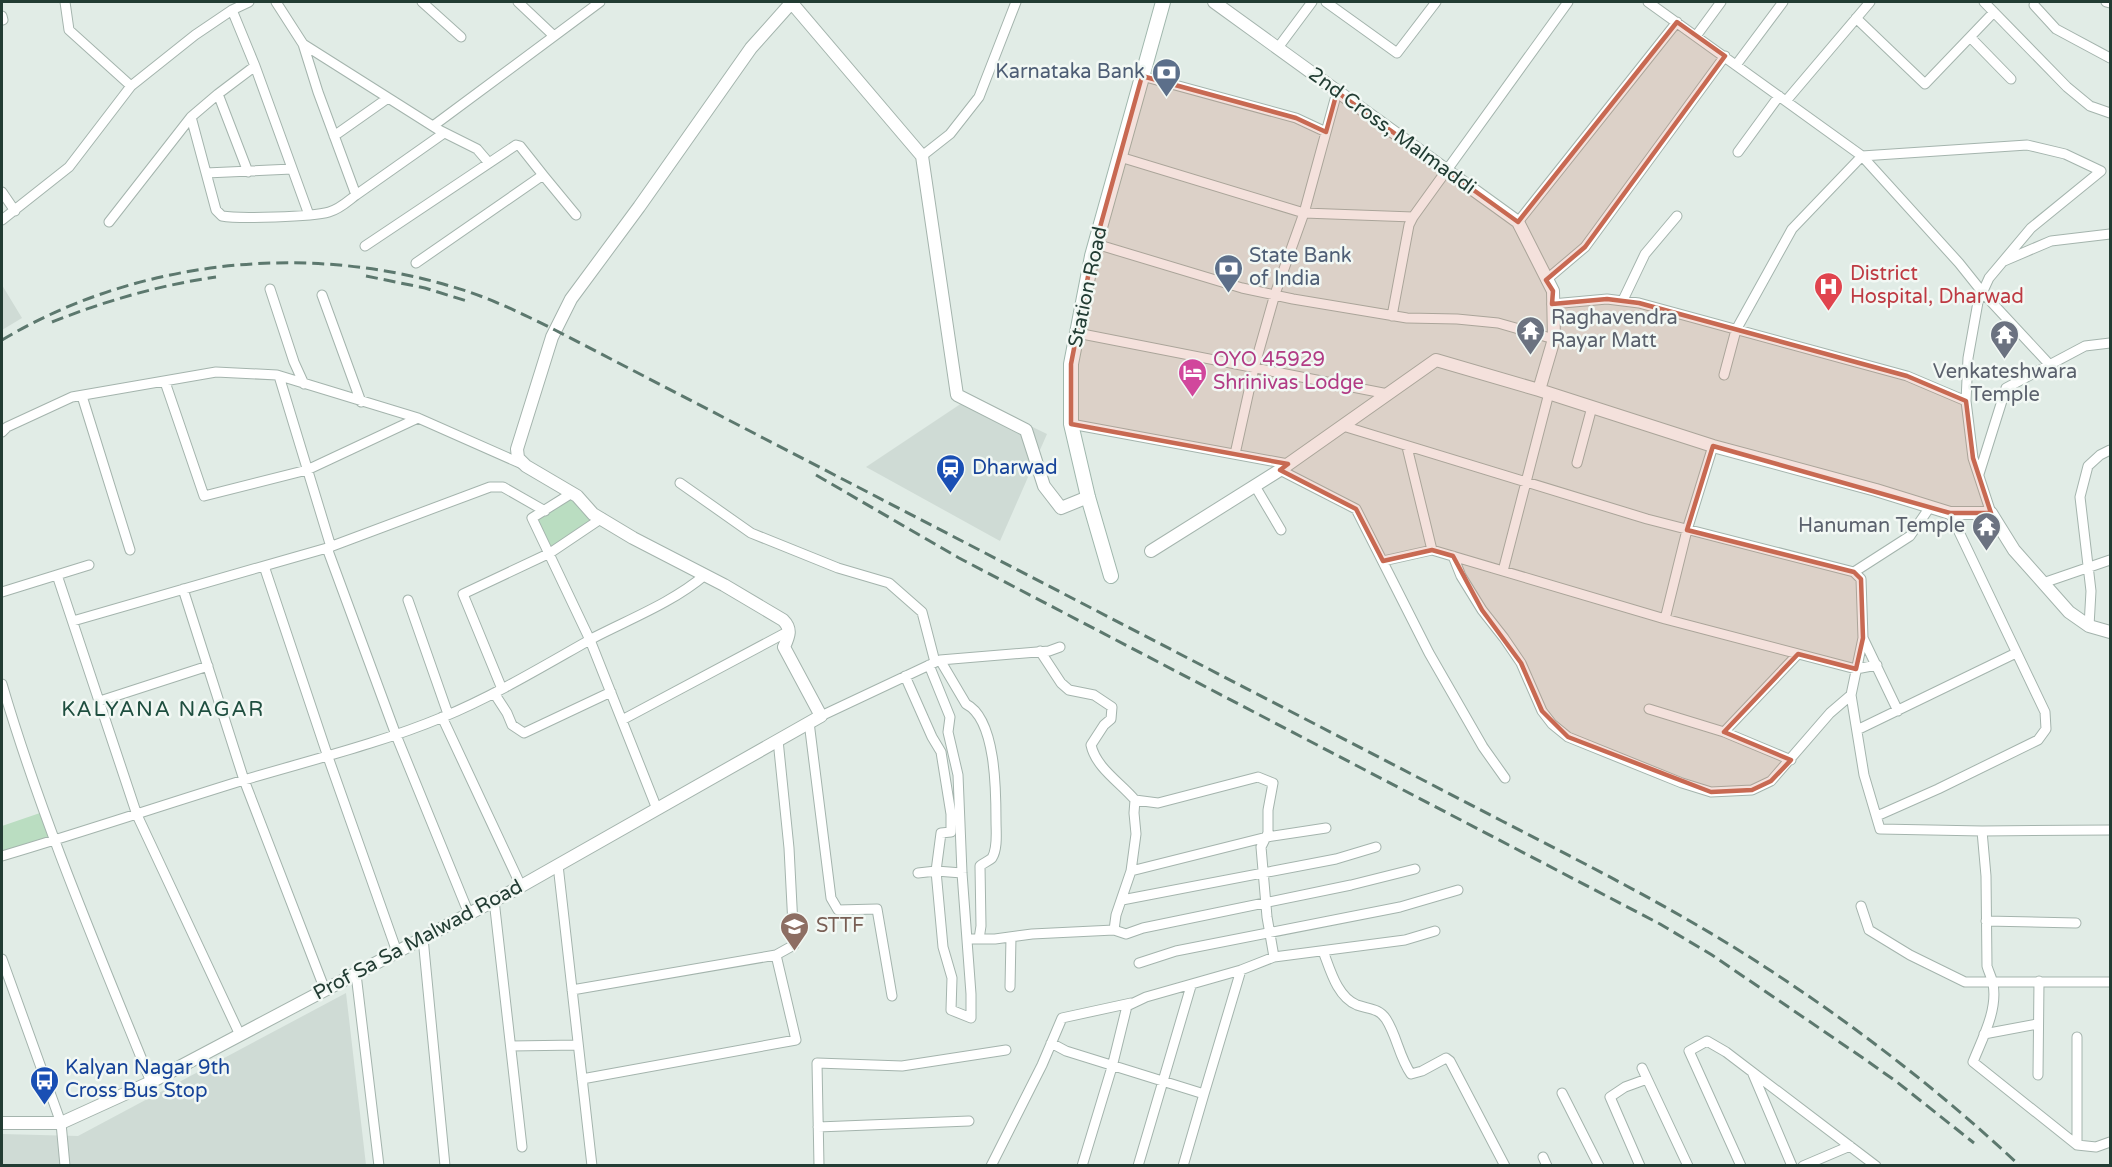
<svg xmlns="http://www.w3.org/2000/svg" width="2112" height="1167" viewBox="0 0 2112 1167" font-family="'Varela Round',sans-serif">
<rect width="100%" height="100%" fill="#e1ece6"/>
<path fill="#cfdbd5" d="M2,285L22,318L2,330Z
M971,397L1047,434L1000,541L866,467Z
M346,993L366,1165L2,1166V1134L78,1136Z"/>
<path fill="#baddc1" d="M572,493L602,518L550,553L532,518Z
M40,813L49,837L2,854V826Z"/>
<g fill="none" stroke-linecap="round" stroke-linejoin="round">
<defs>
<path id="minor" d="M65,2L69,30L131,86
M276,2L303,44L318,92L356,195L444,133
M422,2L461,37
M518,2L554,36
M1326,2L1397,53L1436,2
M1648,2L1862,156L1959,263L1983,293L2049,364
M1984,2L2067,87L2090,106L2110,113
M2106,2L2110,3
M2034,5L2056,29L2110,58
M232,10L255,66L309,215
M2,16L3,20
M1856,18L1925,84L1994,12
M1696,36L1721,2
M1970,37L2011,79
M303,44L439,130L477,149L489,163
M1277,49L1312,2
M1736,65L1783,2
M1142,76L1296,118L1326,132
M218,94L248,172
M1786,101L1870,2
M191,117L218,94L255,66
M433,126L600,2
M334,136L388,98
M1738,152L1779,96
M922,156L950,134L979,97L1016,2
M1120,157L1304,213L1413,217
M206,173L292,169
M543,175L576,215
M2,192L15,211
M2,220L69,167L131,86L195,35L232,10L249,2
M109,222L191,117L216,210L222,216C238,219 312,217 329,212C340,209 348,201 356,195
M1518,222L1677,22
M1096,244L1242,288L1293,299L1407,318L1457,319L1498,323L1554,339
M365,246L516,145L520,146L543,175L416,263
M2004,261L2051,241L2110,234
M1546,280L1585,247L1725,56
M270,289L294,362L304,384
M322,295L361,402
M1623,300L1645,254L1677,216
M1552,304L1607,299L1639,303L1907,376L1966,401
M1392,316L1409,225L1413,217L1568,2
M1077,333L1388,394
M1724,375L1736,330L1792,229L1862,156L2027,145L2065,154L2101,171L2031,228L1989,278L1978,302L1968,358L1966,401L1973,458L1991,513
M279,376L331,547
M165,382L204,496L307,470L418,418
M82,396L130,550
M1071,424L1288,464
M1343,426L1647,519L1854,572L1861,579L1863,638L1898,711
M2,432L7,427L72,397L216,372L277,375L418,418L522,464
M1407,447L1432,550
M1235,454L1254,368L1275,294L1304,213L1337,92
M1577,463L1592,407
M1280,470L1356,509L1429,653L1483,747L1505,778
M1979,474L2006,388L2085,346L2110,343
M680,483L751,533L838,568L889,583L922,612L935,662
M1255,486L1281,530
M572,493L532,518L590,640L657,809
M327,548L396,735L469,914
M1453,556L1461,576L1482,610L1504,638L1521,663L1542,711L1552,724L1568,737L1682,783L1711,792L1752,790L1771,781L1830,713L1851,695
M1383,561L1432,550L1665,619L1856,669L1877,665
M264,566L327,548L490,487H503L545,511
M1503,571L1549,393
M1854,572L1910,536L1930,507
M57,575L137,815L240,1035
M2043,583L2110,560
M183,589L244,780L325,990
M2,592L89,565
M408,600L448,714
M1665,619L1687,530L1713,446
M73,621L264,566L328,757L397,952
M2089,626L2091,591L2080,497L2088,466L2100,455L2110,450
M1863,638L1851,695L1864,775L1880,829L1982,831L2110,830
M940,660L966,704C996,719 996,791 996,821C996,832 998,848 992,858C989,861 983,863 980,866L981,926L979,939
M905,676L932,737L941,752L951,814V832L941,833L936,871L943,947L952,978L951,1010L971,1018V994L962,873L958,775L948,732L950,717L929,665
M2,684C42,820 98,951 151,1082
M502,689L463,594L550,553L602,518
M494,693L507,713L512,725L524,733L611,692
M100,701L208,666
M1649,709L1724,732L1791,760
M821,716L940,660L1049,651L1060,647
M442,717L521,886
M622,720L789,631
M809,722L831,898L838,910L877,909L892,996
M1857,730L2016,653
M1724,732L1798,654
M1135,800L1158,803L1258,777L1273,783L1268,810V833L1261,847L1267,917L1274,957
M1877,816L1938,789L2038,740L2046,729L2045,712L1950,513
M1982,831L1986,876L1987,966C1989,973 1992,978 1993,984C1998,1010 1982,1039 1973,1062L2077,1145L2096,1147L2110,1142
M2,856C83,832 163,805 244,780C311,760 378,744 443,717C496,695 545,665 595,637C632,618 673,602 705,575
M558,865L592,1166
M1131,871L1267,837L1326,828
M918,873L936,871L962,873
M494,900L522,1147
M1122,900L1336,859L1376,847
M1861,906L1869,930L1910,955L1965,982H2110
M1986,921L2076,923
M1114,930L1126,934L1143,928L1351,885L1415,869
M423,938L445,1166
M967,939H995L1032,934L1114,930L1116,915L1131,871L1136,834L1134,813L1135,800C1121,783 1096,768 1091,745L1104,725L1111,719L1112,707L1094,695L1069,690L1061,683L1040,651
M1323,951C1330,969 1337,997 1357,1005C1368,1009 1379,1008 1386,1019C1397,1036 1399,1057 1411,1074L1422,1071L1446,1058L1450,1061L1505,1166
M776,955L794,945L789,848L778,740
M2,959L61,1123L65,1166
M1139,963L1176,951L1400,907L1458,890
M356,974L379,1166
M1010,987L1011,937
M572,990L776,955L796,1040L582,1079
M1984,1034L2037,1024
M2077,1037V1145
M1051,1043L1066,1051L1204,1094L1241,970
M511,1046L578,1045
M1642,1068L1688,1166
M1753,1074L1792,1166
M2038,1075L2039,981
M1562,1093L1599,1166
M818,1127L969,1121
M1543,1157L1547,1166
M819,1166L817,1063L902,1066L1006,1050
M991,1166L1042,1065L1062,1018L1131,1003L1127,1006L1146,997L1241,970L1274,957L1405,940L1435,931
M1082,1166L1112,1067L1127,1006
M1138,1166L1191,986
M1183,1166L1204,1094
M1640,1166L1610,1097L1625,1087L1647,1079
M1741,1166L1689,1051L1707,1041L1726,1052L1876,1166
M1803,1166L1850,1146"/>
<path id="tertiary" d="M791,2L922,156L957,395L1026,430L1044,486L1061,508L1088,497
M1214,2L1518,222L1553,291L1554,339L1539,390L1713,446L1876,490L1950,513H1991L2014,550L2069,612L2089,626L2110,632
M1151,551L1280,470L1436,360L1539,390
M2,1123H61L151,1082L516,889L821,716L784,647C789,636 792,629 783,620L724,585L633,538L593,514L577,496L526,466L518,458L517,449L552,337L571,299L639,207L751,48L792,2"/>
<path id="secondary" d="M1111,576L1088,497L1071,424V364L1092,256L1163,2"/>
</defs>
<use href="#minor" stroke="#a4b4ad" stroke-width="11"/>
<use href="#tertiary" stroke="#a4b4ad" stroke-width="14"/>
<use href="#secondary" stroke="#a0b7ad" stroke-width="16"/>
<use href="#minor" stroke="#fff" stroke-width="9"/>
<use href="#tertiary" stroke="#fff" stroke-width="12"/>
<use href="#secondary" stroke="#fff" stroke-width="14"/>
<path stroke="#5c786e" stroke-width="3" stroke-dasharray="12 6" stroke-linecap="butt" d="M366,276L425,288L470,302
M52,322C105,301 160,285 216,277
M2,340C134,261 302,242 450,286C486,296 521,313 555,330L1502,821C1591,867 1681,912 1765,967C1853,1024 1944,1094 2020,1166
M816,475L959,558L1660,924L1712,955L1863,1058L1897,1082L1974,1143"/>
</g>
<path fill="#c86952" fill-opacity="0.2" stroke="#c86952" stroke-width="4.5" stroke-linejoin="round" d="M1677,22L1725,56L1585,247L1546,280L1553,291L1552,304L1607,299L1639,303L1907,376L1966,401L1973,458L1991,513H1950L1713,446L1687,530L1854,572L1861,579L1863,638L1856,669L1798,654L1724,732L1791,760L1771,781L1752,790L1711,792L1568,737L1542,711L1521,663L1482,610L1453,556L1432,550L1383,561L1356,509L1280,470L1288,464L1071,424V364L1092,256L1142,76L1296,118L1326,132L1337,92L1518,222Z"/>
<defs>
<symbol id="bank-pin" viewBox="-11 -11 22 30"><path d="M0 17L-7.5 6A9.5 9.5 0 1 1 7.5 6Z" fill="#5c6f8a" stroke="#f2f8f4"/><path d="M-6-4H6V4H-6ZM0-2.3a2.3 2.3 0 1 0 0 4.6a2.3 2.3 0 1 0 0-4.6Z" fill="#fff"/></symbol>
<symbol id="hospital-pin" viewBox="-11 -11 22 30"><path d="M0 17L-7.5 6A9.5 9.5 0 1 1 7.5 6Z" fill="#e0444e" stroke="#f2f8f4"/><path d="M-5-5h3v3.5h4V-5h3V5h-3V1.5h-4V5h-3Z" fill="#fff"/></symbol>
<symbol id="temple-pin" viewBox="-11 -11 22 30"><path d="M0 17L-7.5 6A9.5 9.5 0 1 1 7.5 6Z" fill="#6b7280" stroke="#f2f8f4"/><path d="M0-6L5-2H3V0L6.5 2.5H4V6H1.5V3h-3V6H-4V2.5H-6.5L-3 0V-2H-5Z" fill="#fff"/></symbol>
<symbol id="hotel-pin" viewBox="-11 -11 22 30"><path d="M0 17L-7.5 6A9.5 9.5 0 1 1 7.5 6Z" fill="#d1479c" stroke="#f2f8f4"/><path d="M-6-4.5h1.5V1H6V5H4.5V3h-9V5H-6ZM-4 0a1.8 1.8 0 1 1 3.6 0ZM.5 0V-2.5h3Q6-2.5 6 0Z" fill="#fff"/></symbol>
<symbol id="station-pin" viewBox="-11 -11 22 30"><path d="M0 17L-7.5 6A9.5 9.5 0 1 1 7.5 6Z" fill="#1a4fb4" stroke="#f2f8f4"/><path d="M-3-6H3Q5-6 5-4V2Q5 4 3 4L4.5 6H3L1.5 4h-3L-3 6H-4.5L-3 4Q-5 4-5 2V-4Q-5-6-3-6ZM-3.5-4v3h7v-3ZM-3.5 1v1.5H-2V1ZM2 1v1.5H3.5V1Z" fill="#fff"/></symbol>
<symbol id="university-pin" viewBox="-11 -11 22 30"><path d="M0 17L-7.5 6A9.5 9.5 0 1 1 7.5 6Z" fill="#8d6e63" stroke="#f2f8f4"/><path d="M0-5L7-2L0 1L-7-2ZM-4 1L0 2.5L4 1V4Q0 6-4 4Z" fill="#fff"/></symbol>
<symbol id="bus-pin" viewBox="-11 -11 22 30"><path d="M0 17L-7.5 6A9.5 9.5 0 1 1 7.5 6Z" fill="#1a4fb4" stroke="#f2f8f4"/><path d="M-5-6H5V4H4V6H2V4H-2V6H-4V4H-5ZM-3.5-4V0h7V-4ZM-3.5 1.2v1.5H-2V1.2ZM2 1.2v1.5H3.5V1.2Z" fill="#fff"/></symbol>
</defs>
<g fill-rule="evenodd">
<use href="#bank-pin" x="1150" y="56" width="33" height="45"/>
<use href="#bank-pin" x="1212" y="252" width="33" height="45"/>
<use href="#hospital-pin" x="1812" y="270" width="33" height="45"/>
<use href="#temple-pin" x="1514" y="314" width="33" height="45"/>
<use href="#temple-pin" x="1988" y="318" width="33" height="45"/>
<use href="#hotel-pin" x="1176" y="356" width="33" height="45"/>
<use href="#station-pin" x="934" y="452" width="33" height="45"/>
<use href="#temple-pin" x="1970" y="510" width="33" height="45"/>
<use href="#university-pin" x="778" y="910" width="33" height="45"/>
<use href="#bus-pin" x="28" y="1064" width="33" height="45"/>
</g>
<g text-anchor="middle" dominant-baseline="central" stroke-width="5" stroke-linejoin="round" paint-order="stroke">
<g font-size="20" fill="#4e5e75" stroke="#f2f8f4" text-anchor="end">
<text x="1145" y="72">Karnataka Bank</text>
<text x="1249" y="256" text-anchor="start">State Bank<tspan x="1249" dy="23">of India</tspan></text>
</g>
<g font-size="20" fill="#223c33" stroke="#f2f8f4">
<text transform="translate(1392 131) rotate(36)">2nd Cross, Malmaddi</text>
<text transform="translate(1088 287) rotate(-78)">Station Road</text>
<text transform="translate(418 940) rotate(-28)">Prof Sa Sa Malwad Road</text>
</g>
<g font-size="20" fill="#be3a42" stroke="#f2f8f4" text-anchor="start">
<text x="1850" y="274">District<tspan x="1850" dy="23">Hospital, Dharwad</tspan></text>
</g>
<g font-size="20" fill="#5b616d" stroke="#f2f8f4" text-anchor="start">
<text x="1551" y="318">Raghavendra<tspan x="1551" dy="23">Rayar Matt</tspan></text>
<text x="2005" y="372" text-anchor="middle">Venkateshwara<tspan x="2005" dy="23">Temple</tspan></text>
<text x="1965" y="526" text-anchor="end">Hanuman Temple</text>
</g>
<g font-size="20" fill="#b23c85" stroke="#f2f8f4" text-anchor="start">
<text x="1213" y="360">OYO 45929<tspan x="1213" dy="23">Shrinivas Lodge</tspan></text>
</g>
<g font-size="20" fill="#164399" stroke="#f2f8f4" text-anchor="start">
<text x="972" y="468">Dharwad</text>
<text x="65" y="1068">Kalyan Nagar 9th<tspan x="65" dy="23">Cross Bus Stop</tspan></text>
</g>
<g font-size="20" fill="#785e54" stroke="#f2f8f4" text-anchor="start">
<text x="816" y="926">STTF</text>
</g>
<g font-size="21" letter-spacing="1.5" fill="#1e4e3f" stroke="#f2f8f4">
<text x="163" y="709">KALYANA NAGAR</text>
</g>
</g>
<rect width="2112" height="1167" fill="none" stroke="#223c33" stroke-width="6"/>
</svg>
